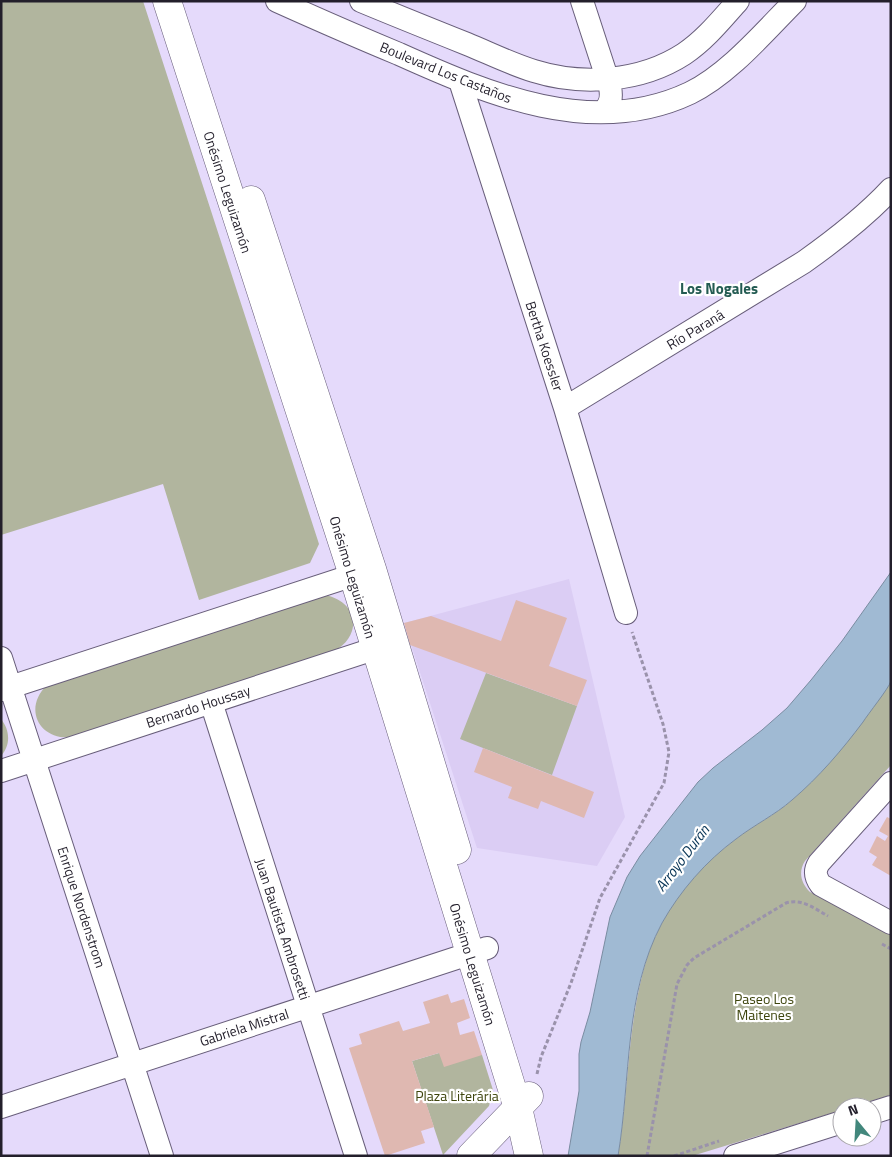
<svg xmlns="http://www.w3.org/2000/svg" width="892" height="1157" viewBox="0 0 892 1157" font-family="'Titillium Web',sans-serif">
<rect width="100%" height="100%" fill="#e5dafb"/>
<path fill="#dbcdf4" d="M569,579L625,817L597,866L477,848L404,623Z"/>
<path fill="#b1b59e" d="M1,1H143L319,544L310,563L199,600L163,484L1,535Z
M325,595C359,602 363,636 333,652L74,737C40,742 22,709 47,685Z
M486,673L577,706L552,775L460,739Z
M891,682V765L805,861C798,872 801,883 810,892L891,935V1095L851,1107H842V1110L692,1156H618C629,1090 627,1022 647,958C662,911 697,867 736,839C754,825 775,815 792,800C831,766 861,724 891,682Z
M1,719C10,730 11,745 1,756Z
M439,1053L482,1055L493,1090L489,1106L443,1155L412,1061Z"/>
<path fill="#a0bad3" stroke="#7a8ca1" d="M891,572C891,600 891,627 891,655C891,663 892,674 891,681C889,688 868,714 863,722C842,750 819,777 792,800C775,815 754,825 736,839C706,861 680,891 662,923C624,994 631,1078 618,1156H568L579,1091V1054L581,1042L590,1012L610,917L627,877L640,856L698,782L713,768L762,730L787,708L811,680L842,641Z"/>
<path fill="#dfb8b1" d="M516,600L567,618L549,666L587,680L577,706L410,645L404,623L431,616L501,641Z
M483,748L594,792L584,818L541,801L538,809L508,798L512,787L474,772Z
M887,817L891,819V876L872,865L877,857L869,852L877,836L885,841L888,836L879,831Z
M448,994L451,1003L464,999L470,1018L457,1023L460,1035L474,1031L482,1055L444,1067L439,1053L412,1061L434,1127L421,1131L425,1143L385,1156L349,1048L362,1044L359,1034L399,1021L403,1031L430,1023L423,1002Z"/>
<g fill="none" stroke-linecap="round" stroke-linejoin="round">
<defs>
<path id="street" d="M277,1C317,19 358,37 399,54C488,94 593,139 690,93C729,74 764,32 795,1
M361,1C397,16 432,30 467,44C489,53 511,64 534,71C582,86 641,82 684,54C705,40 721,20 738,1
M582,1L610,87C612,97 611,106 602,112
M460,81L565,408L626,613
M565,408L804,262C835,240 865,217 891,189
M1,658L162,1156
M1,690L369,570
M211,702L356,1156
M1,771L392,643
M891,783L819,863C814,871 815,877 821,885L891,923
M1,1107L487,948
M872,1113L891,1107
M735,1156L842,1122"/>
<path id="secondary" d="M167,1L353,575L518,1108L529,1156
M251,200L372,569L457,850
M471,1156L529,1096"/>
</defs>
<use href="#street" stroke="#685e7a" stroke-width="24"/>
<use href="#secondary" stroke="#685e7a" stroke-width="29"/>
<path stroke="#9a92ab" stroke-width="3" stroke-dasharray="4 2.5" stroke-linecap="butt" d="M882,944L891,949
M537,1074L541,1057L571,983L600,898L664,783L669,752L663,724L632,632
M647,1156L677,984L687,965L694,958L786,903C802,898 815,909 828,916
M674,1156L719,1141"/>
<use href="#street" stroke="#fff" stroke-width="22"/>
<use href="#secondary" stroke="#fff" stroke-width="28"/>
</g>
<g text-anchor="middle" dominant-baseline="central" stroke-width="4.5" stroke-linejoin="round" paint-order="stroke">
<g font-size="14" fill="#231f2b" stroke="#fff">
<text transform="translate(446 72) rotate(22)">Boulevard Los Castaños</text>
<text transform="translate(228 192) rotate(72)">Onésimo Leguizamón</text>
<text transform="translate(695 329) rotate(-31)">Río Paraná</text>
<text transform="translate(545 346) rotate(72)">Bertha Koessler</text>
<text transform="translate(353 577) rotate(73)">Onésimo Leguizamón</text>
<text transform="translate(198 706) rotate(-18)">Bernardo Houssay</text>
<text transform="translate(82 907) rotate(72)">Enrique Nordenstrom</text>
<text transform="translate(283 929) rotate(72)">Juan Bautista Ambrosetti</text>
<text transform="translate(473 964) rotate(73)">Onésimo Leguizamón</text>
<text transform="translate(244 1027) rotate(-18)">Gabriela Mistral</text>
</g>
<g font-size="14" fill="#3d440c" stroke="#fff">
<text x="764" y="998">Paseo Los<tspan x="764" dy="16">Maitenes</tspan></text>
<text x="457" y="1095">Plaza Literária</text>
</g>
<g font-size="15" font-weight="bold" fill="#235b52" stroke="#fff">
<text x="719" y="288">Los Nogales</text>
</g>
<g font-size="15" font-style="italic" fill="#063355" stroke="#fff">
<text transform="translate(682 858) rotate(-53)">Arroyo Durán</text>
</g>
</g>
<rect width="892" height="1157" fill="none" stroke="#231f2b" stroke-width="5"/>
<g transform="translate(857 1122) rotate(342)"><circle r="24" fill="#ffffff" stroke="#a7a5aa"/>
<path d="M0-4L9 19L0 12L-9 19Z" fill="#42877c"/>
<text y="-8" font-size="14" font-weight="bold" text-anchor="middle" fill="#231f2b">N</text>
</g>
</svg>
